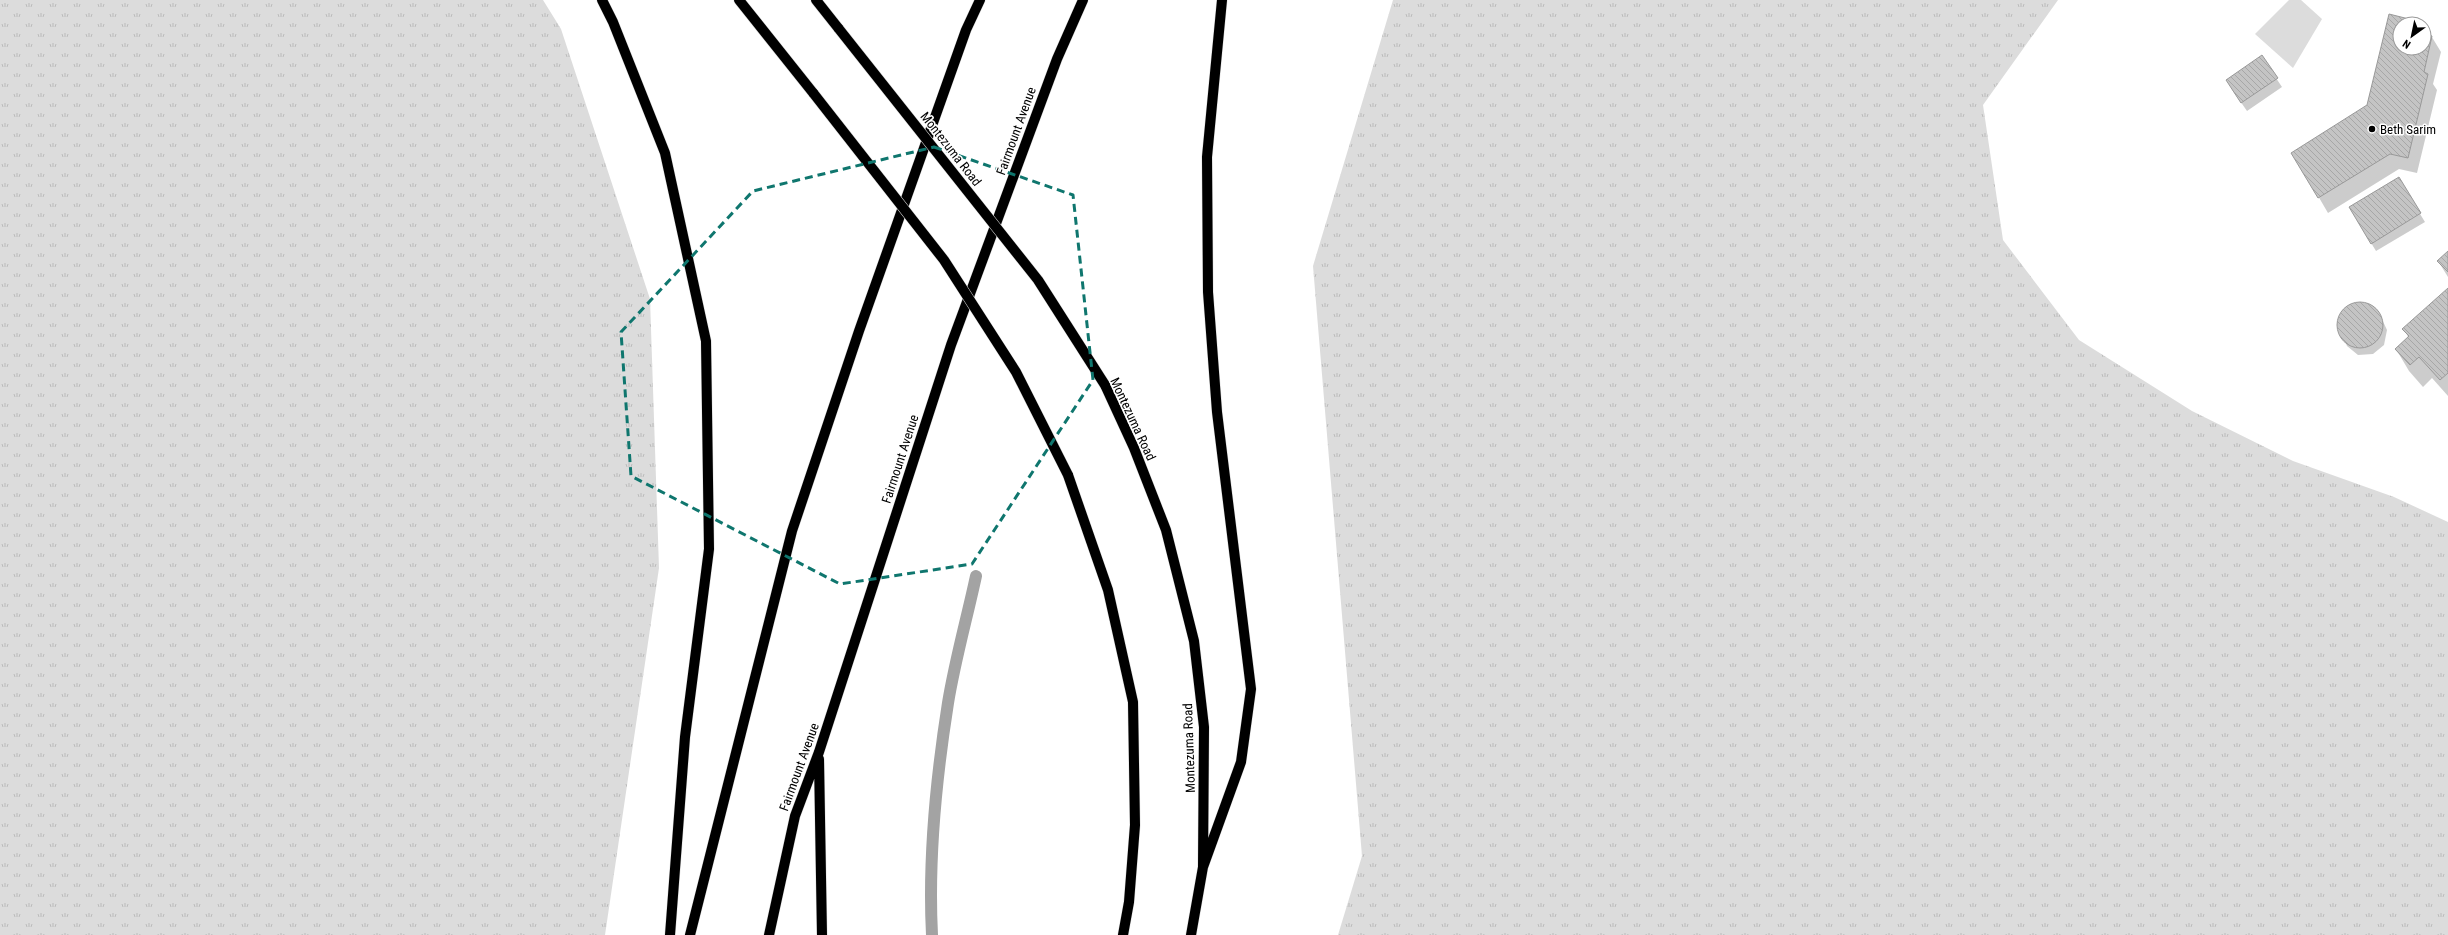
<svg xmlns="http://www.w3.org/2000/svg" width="2448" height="935" viewBox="0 0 2448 935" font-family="'Roboto Condensed',sans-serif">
<defs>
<pattern id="grass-tufts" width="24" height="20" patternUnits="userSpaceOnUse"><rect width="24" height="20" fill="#dcdcdc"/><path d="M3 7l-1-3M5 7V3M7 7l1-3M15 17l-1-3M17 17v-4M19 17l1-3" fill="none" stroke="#bbb"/></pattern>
<pattern id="building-back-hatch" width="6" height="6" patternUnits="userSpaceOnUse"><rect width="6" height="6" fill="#c4c4c4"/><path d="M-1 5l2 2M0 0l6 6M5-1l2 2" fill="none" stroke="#a7a7a7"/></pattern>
</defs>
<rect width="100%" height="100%" fill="#fff"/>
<path fill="url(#grass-tufts)" d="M0,0H543L561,29L650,299L659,568L605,935H0Z
M1393,0H2058L1983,105L2003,240L2079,340L2192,411L2293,461L2394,497L2448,522V935H1338L1362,856L1313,266Z"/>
<path fill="#dcdcdc" d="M2289,0H2301L2322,19L2293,68L2255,34Z"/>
<path fill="#0003" fill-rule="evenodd" d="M2390,15L2424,24L2441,52L2433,84L2437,90L2417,173L2399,169L2328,213L2293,153L2368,106ZM2400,24H2424V48H2400Z
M2262,57L2282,87L2247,111L2231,88Z
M2398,178L2425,222L2376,251L2350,208Z
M2448,252V277L2438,261Z
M2448,289V396L2432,378L2423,387L2409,371L2396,349L2408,337L2404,329Z
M2362,303L2368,304L2380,315L2387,330L2384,345L2373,354L2358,355L2347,346L2338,324L2339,317L2348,306Z"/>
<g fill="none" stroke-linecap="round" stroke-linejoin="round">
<path stroke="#a3a3a3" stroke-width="12" d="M932,935C928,858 936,779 948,703C955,660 967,618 976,576"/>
</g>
<path fill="url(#building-back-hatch)" stroke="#999" d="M2389,14L2425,23L2424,27V24H2400V48H2424V34L2432,36L2424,72L2428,74L2408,158L2390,154L2318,198L2291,153L2367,105Z
M2262,55L2278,78L2241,103L2226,80Z
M2399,177L2421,213L2371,244L2349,207Z
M2448,251V272L2437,261Z
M2448,288V373L2440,380L2419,357L2410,365L2395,349L2409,336L2402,329Z
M2337 325a23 23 0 1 1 46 0a23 23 0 1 1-46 0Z"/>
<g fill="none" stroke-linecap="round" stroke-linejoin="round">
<defs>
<path id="primary" d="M602,0L613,22L665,153L706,341L709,549L685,737L670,935
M739,0L814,94
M816,0L839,29
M1105,385L1134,448L1166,530L1194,641L1204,727L1203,867L1191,935
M1068,475L1108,590L1133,702L1135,825L1129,902L1123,935
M819,759L822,935
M1203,867L1241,762L1251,689L1217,412L1208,292L1207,157L1222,0
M690,935L792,531L859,331L966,30L980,0
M769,935L795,816L819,752L951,345L1057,59L1083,0"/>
</defs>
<use href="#primary" stroke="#dbdbdb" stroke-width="11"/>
<use href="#primary" stroke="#000" stroke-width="10"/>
<defs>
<path id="primary-bridge" d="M839,29L1038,280L1105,385
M814,94L944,260L1016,372L1068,475"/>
</defs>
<use href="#primary-bridge" stroke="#dbdbdb" stroke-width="11" stroke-linecap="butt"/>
<use href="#primary-bridge" stroke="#000" stroke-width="10"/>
</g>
<path fill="none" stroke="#0f766e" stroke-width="3" stroke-dasharray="8 5" stroke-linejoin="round" d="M934,147L1073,195L1093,380L972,564L840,584L631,476L621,332L753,191Z"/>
<circle fill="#000" stroke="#fff" stroke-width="1.5" cx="2372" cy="129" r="4"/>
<g text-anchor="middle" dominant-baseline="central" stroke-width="3" stroke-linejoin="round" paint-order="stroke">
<g font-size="13" fill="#000" stroke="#fff" text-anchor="start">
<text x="2380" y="129">Beth Sarim</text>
</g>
<g font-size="13" fill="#000" stroke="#fff">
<text transform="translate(1016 131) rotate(-70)">Fairmount Avenue</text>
<text transform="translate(951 149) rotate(52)">Montezuma Road</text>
<text transform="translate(1133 419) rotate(65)">Montezuma Road</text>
<text transform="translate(900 459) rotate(-72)">Fairmount Avenue</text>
<text transform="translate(1189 748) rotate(-92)">Montezuma Road</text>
<text transform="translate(799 767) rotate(-70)">Fairmount Avenue</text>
</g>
</g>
<g transform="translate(2412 36) rotate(213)"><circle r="19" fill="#ffffff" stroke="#999999"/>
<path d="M0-3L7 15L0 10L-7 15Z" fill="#000000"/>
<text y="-6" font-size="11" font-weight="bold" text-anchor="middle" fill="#000000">N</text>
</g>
</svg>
